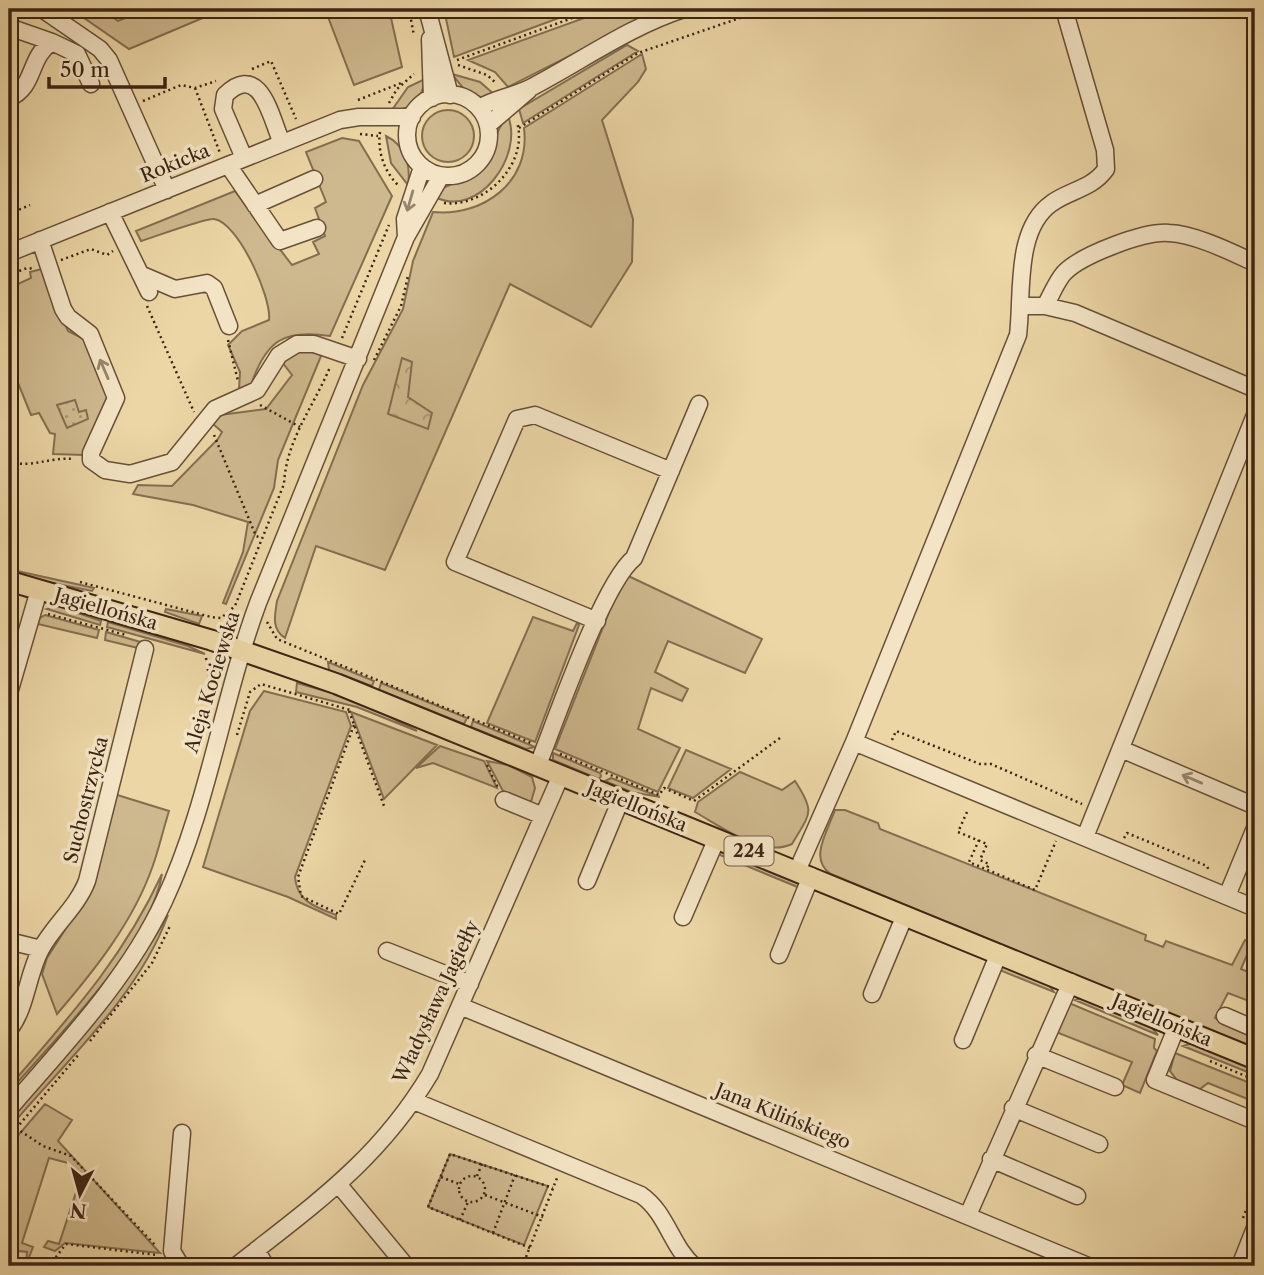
<svg xmlns="http://www.w3.org/2000/svg" width="1264" height="1275" viewBox="0 0 1264 1275" font-family="'Libre Caslon Text',serif">
<defs>
<pattern id="forest-crowns" width="20" height="18" patternUnits="userSpaceOnUse" patternTransform="scale(1.75)"><rect width="20" height="18" fill="#ceb88d"/><path d="M2 6a3 3 0 1 1 6 0M12 15a3 3 0 1 1 6 0" fill="none" stroke="#a89572"/></pattern>
<pattern id="park-dots" width="8" height="8" patternUnits="userSpaceOnUse" patternTransform="scale(1.75)"><rect width="8" height="8" fill="#ceb88d"/><path d="M2 2h.1M6 6h.1" fill="none" stroke="#a89572" stroke-width="1.8" stroke-linecap="round"/></pattern>
</defs>
<rect width="100%" height="100%" fill="#ecd6a6"/>
<filter id="stains"><feTurbulence type="fractalNoise" baseFrequency=".00286" numOctaves="4"/><feColorMatrix values="0 0 0 0 .2 0 0 0 0 .09 0 0 0 0 .02 0 0 0 .5 -.17"/></filter>
<radialGradient id="worn" r=".72"><stop offset=".6" stop-color="#630" stop-opacity="0"/><stop offset="1" stop-color="#630" stop-opacity=".3"/></radialGradient>
<path fill="#ceb88d" stroke="#846e50" stroke-width="2" d="M71,9H224L129,49Z
M325,9H389L402,67L354,85Z
M444,9H583L454,57Z
M609,9H662L508,87L495,72L468,60Z
M627,45L638,51L523,123L519,109Z
M642,54L646,69L638,82L602,120L633,219L632,262L591,327L510,284L385,570L316,546L285,638C271,629 275,615 277,601L363,385L403,309L413,261L433,212C483,217 531,182 524,128Z
M452,74L480,82L495,95L485,98L468,94Z
M425,79C422,99 414,110 392,110L408,87Z
M422 136a26 26 0 1 1 52 0a26 26 0 1 1-52 0Z
M508,116C524,156 478,219 435,197C443,181 466,184 478,174C496,158 491,133 508,116Z
M386,136C405,145 411,165 408,185L391,163Z
M342,138L359,141L392,196L330,336C284,329 266,340 251,385L239,390L240,372L228,345L242,331L269,320C272,298 238,222 214,219C205,218 154,237 141,241L136,231L235,191L292,265L319,254L313,242L325,236L315,208L326,202L306,152Z
M42,269L68,331L86,340L110,395L84,455L53,454L55,434L50,433L39,413L31,415L18,383L16,366L9,361V277L12,276L16,285L31,278L30,272Z
M298,352H316L321,356L278,460L274,488L226,604L223,603L243,552L248,522L193,505L133,494L138,485L172,486L218,439L222,432L212,423L220,415L266,409L292,375L282,362Z
M17,571L94,588L92,591L18,576Z
M624,574L762,639L745,673L668,641L655,672L688,689L682,701L651,688L638,729L680,748L658,792L555,749Z
M58,606L101,621L100,625L47,609Z
M166,609L202,616L199,624L165,612Z
M45,615L99,630L97,638L38,624L40,618Z
M533,617L573,631L577,623L579,625L535,742L487,723Z
M108,622L188,646L205,654L107,627Z
M106,632L144,643L142,649L105,640Z
M328,662L374,681L372,686L329,670Z
M297,683L360,701L417,731L357,707L296,692Z
M381,683L467,718L464,724L379,690Z
M264,691L346,712L351,726L295,877C297,902 316,907 336,915V919L288,897L203,867L250,711Z
M351,712L437,745L384,799Z
M473,721L535,747L526,749L471,727Z
M440,746L484,761L497,788L433,763L416,768Z
M686,750L731,769L693,798L668,788Z
M553,753L600,773L601,776L599,779L553,760Z
M487,761L508,765L532,777L535,788L531,802L503,791Z
M740,772L782,790L795,781C816,813 810,813 792,844C762,858 722,827 695,812L698,802Z
M611,778L660,797L631,792L605,781Z
M114,794L169,811C163,830 159,849 152,868C133,922 94,971 57,1014L42,974L47,958L75,914Z
M835,810H845L878,823L880,829L1146,935L1145,940L1163,947L1166,941L1232,965L1245,940L1252,943L1241,969L1255,975V1011L1250,1009L1252,1002L1228,993L1215,1018L1255,1035V1050L831,874C808,860 828,830 835,810Z
M716,849L801,883L800,888L715,853Z
M162,874C151,944 55,1039 9,1092V1087C70,1016 122,960 162,874Z
M168,915C139,994 71,1056 17,1119L11,1118C70,1050 123,994 168,915Z
M1001,965L1048,984L1054,992L997,969Z
M1081,998L1151,1027L1158,1035L1075,1000Z
M1069,1003L1155,1039L1154,1048L1157,1051L1140,1093L1122,1085L1132,1062L1056,1032Z
M1192,1043L1255,1070V1075L1183,1046Z
M1175,1053L1255,1085V1102L1208,1083L1200,1089L1177,1080L1170,1071Z
M45,1104L72,1120L58,1141L160,1253L65,1243L55,1251L44,1247L48,1241L59,1244L82,1174L68,1163L49,1158L22,1243L33,1247L26,1265L27,1252L10,1250L9,1253V1146Z
M450,1154L548,1186L524,1245L428,1207Z"/>
<path fill="url(#forest-crowns)" stroke="#846e50" stroke-width="2" d="M402,358L412,362L408,397L432,413L428,429L388,414Z"/>
<path fill="url(#park-dots)" stroke="#846e50" stroke-width="2" d="M100,9H149L118,21Z
M75,400L79,412L86,410L88,419L67,428L57,405Z"/>
<g fill="none" stroke-linecap="round" stroke-linejoin="round">
<defs>
<path id="minor" d="M42,9L100,49L109,60L167,190
M427,9L450,95
M9,27L52,42
M430,39L432,98
M407 135a41 41 0 1 1 82 0a41 41 0 1 1-82 0Z
M9,98C36,87 28,57 52,42L77,54L91,84
M479,108C497,97 517,96 534,86C583,60 631,26 684,9
M488,125L529,90
M244,158L223,109L225,95C261,60 271,119 282,143
M228,165L280,241L317,228
M255,205L314,179
M110,212L149,292
M406,237L405,219L422,167
M40,240L63,309L68,317L90,334L116,398L91,453V460L105,470L130,474L172,462L215,409L257,390L279,355L297,344H314L358,359
M9,253L340,120L359,117H412
M140,274L175,289L207,283L214,288L229,326
M1021,306H1045L1075,313L1255,389
M1045,306C1051,296 1056,282 1064,273C1081,255 1144,231 1169,233C1195,234 1231,252 1255,263
M597,621L455,562L517,419L535,415L671,471
M9,693L39,590
M854,742L1255,908
M1121,749L1255,806
M538,765C555,722 603,583 634,558L699,404
M504,800L543,816
M1085,837L1255,415
M797,871L854,742L1018,335C1023,295 1014,229 1052,203C1070,190 1092,189 1106,169L1105,150L1064,9
M587,881L621,799
M1227,896L1255,828
M683,917L717,838
M9,941L41,949
M387,951L470,984
M779,955L811,876
M872,994L905,915
M460,1006L1088,1266
M1225,1016L1255,1029
M1177,1026L1155,1080L1255,1121
M9,1030C27,1007 27,975 41,949C54,925 77,907 87,881L145,649
M963,1040L999,953
M1036,1055L1115,1087
M414,1101L641,1195C667,1213 671,1246 694,1266
M1013,1108L1099,1144
M9,1109C65,1044 127,980 164,901C208,807 222,700 258,603L406,237L441,176
M991,1159L1077,1196
M339,1185L406,1266
M968,1215L1071,982
M256,1250L266,1266
M181,1266L172,1251L182,1133
M236,1266C313,1205 378,1161 430,1074L561,775
M1240,1266L1255,1228"/>
<path id="major" d="M9,581L211,640L337,684L1255,1059"/>
</defs>
<use href="#minor" stroke="#675037" stroke-width="19"/>
<use href="#major" stroke="#3b2412" stroke-width="23"/>
<path stroke="#3b2412" stroke-width="2.5" stroke-dasharray="2 3.5" stroke-linecap="butt" d="M112,9H113
M126,9H132
M409,9L414,36
M457,60L597,9
M458,65L487,75L496,83
M252,69L271,61L296,119
M195,88L220,153
M358,100L401,83
M143,101L181,85L195,88L216,81
M389,103L397,89L414,74
M519,128L638,53L766,9
M380,132C377,152 385,173 399,186
M360,134L378,136
M444,203C485,208 529,164 517,122
M9,214L30,205
M61,260L91,249L107,255L113,251
M9,275L27,268L35,269
M147,306L194,412
M342,338L389,225
M228,340L238,381
M374,360L401,306L408,276
M260,405L300,427
M214,435L256,536L262,538
M9,462C35,468 47,457 74,459
M80,582L211,617L221,618L235,606L284,484C286,440 314,406 330,367
M48,614L126,635
M267,622L277,639L531,743
M206,658L209,676L218,680
M349,711L384,806
M354,725L298,877L301,896L339,914L366,858
M237,735L250,692L261,684L350,710
M892,740L896,731L980,764H991L1082,804
M560,754L659,795L664,788L694,801L780,738
M487,765L498,788
M967,812L958,832L987,844L980,860L989,864L987,868
M1124,838L1127,833L1207,866L1209,871
M979,840L969,862L1035,890L1056,841
M90,1041L152,963L170,926
M1210,1061L1255,1080
M16,1128L43,1146L71,1156L156,1246
M9,1137L79,1054
M459 1189a13 13 0 1 1 26 0a13 13 0 1 1-26 0Z
M477,1176L482,1164
M441,1177L459,1184
M485,1195L543,1217
M1243,1218L1249,1202
M460,1220L468,1202
M493,1233L515,1175
M530,1248L428,1207L450,1154L553,1188
M526,1257L557,1178
M49,1266L66,1244L157,1255"/>
<use href="#minor" stroke="#f3e4c5" stroke-width="16"/>
<use href="#major" stroke="#ecd6a6" stroke-width="19"/>
</g>
<defs><path id="oneway-shaft" d="M-6 0H5M1.5-3L5.5 0L1.5 3" fill="none" stroke-width="1.6" stroke-linecap="round" stroke-linejoin="round" transform="scale(1.75)"/></defs>
<g stroke="#97846c">
<use href="#oneway-shaft" transform="translate(410 201) rotate(106)"/>
<use href="#oneway-shaft" transform="translate(104 369) rotate(-113)"/>
<use href="#oneway-shaft" transform="translate(1192 779) rotate(-157)"/>
</g>
<g text-anchor="middle" dominant-baseline="central" stroke-width="7" stroke-linejoin="round" paint-order="stroke">
<rect fill="#f3e4c5" stroke="#725e48" stroke-width="2" x="724.5" y="836.5" width="49" height="29" rx="5"/>
<g font-size="18" font-weight="bold" fill="#3b2412">
<text x="749" y="851">224</text>
</g>
<g font-size="19" fill="#3b2412" stroke="#f3e4c5">
<text transform="translate(175 163) rotate(-22)">Rokicka</text>
<text transform="translate(106 609) rotate(16)">Jagiellońska</text>
<text transform="translate(212 682) rotate(-73)">Aleja Kociewska</text>
<text transform="translate(86 800) rotate(-76)">Suchostrzycka</text>
<text transform="translate(637 806) rotate(22)">Jagiellońska</text>
<text transform="translate(436 1002) rotate(-65)">Władysława Jagiełły</text>
<text transform="translate(1162 1020) rotate(23)">Jagiellońska</text>
<text transform="translate(783 1116) rotate(22)">Jana Kilińskiego</text>
</g>
</g>
<rect width="1264" height="1275" fill="none" stroke="#ecd6a6" stroke-width="35"/>
<rect x="10" y="10" width="1243" height="1254" fill="none" stroke="#3b2412" stroke-width="3.5"/>
<rect x="18" y="18" width="1229" height="1240" fill="none" stroke="#3b2412" stroke-width="2"/>
<g transform="translate(80 1194) rotate(186)" stroke="#f3e4c5" stroke-width="5" paint-order="stroke">
<path d="M0-5L12 26L0 18L-12 26Z" fill="#3b2412"/>
<text y="-10" font-size="19" font-weight="bold" text-anchor="middle" fill="#3b2412">N</text>
</g>
<path d="M49 77v10h116v-10" fill="none" stroke="#3b2412" stroke-width="3.5"/>
<text x="60" y="77" font-size="21" fill="#3b2412" stroke="#f3e4c5" stroke-width="5" paint-order="stroke">50 m</text>
<rect width="100%" height="100%" filter="url(#stains)"/>
<rect width="100%" height="100%" fill="url(#worn)"/>
</svg>
